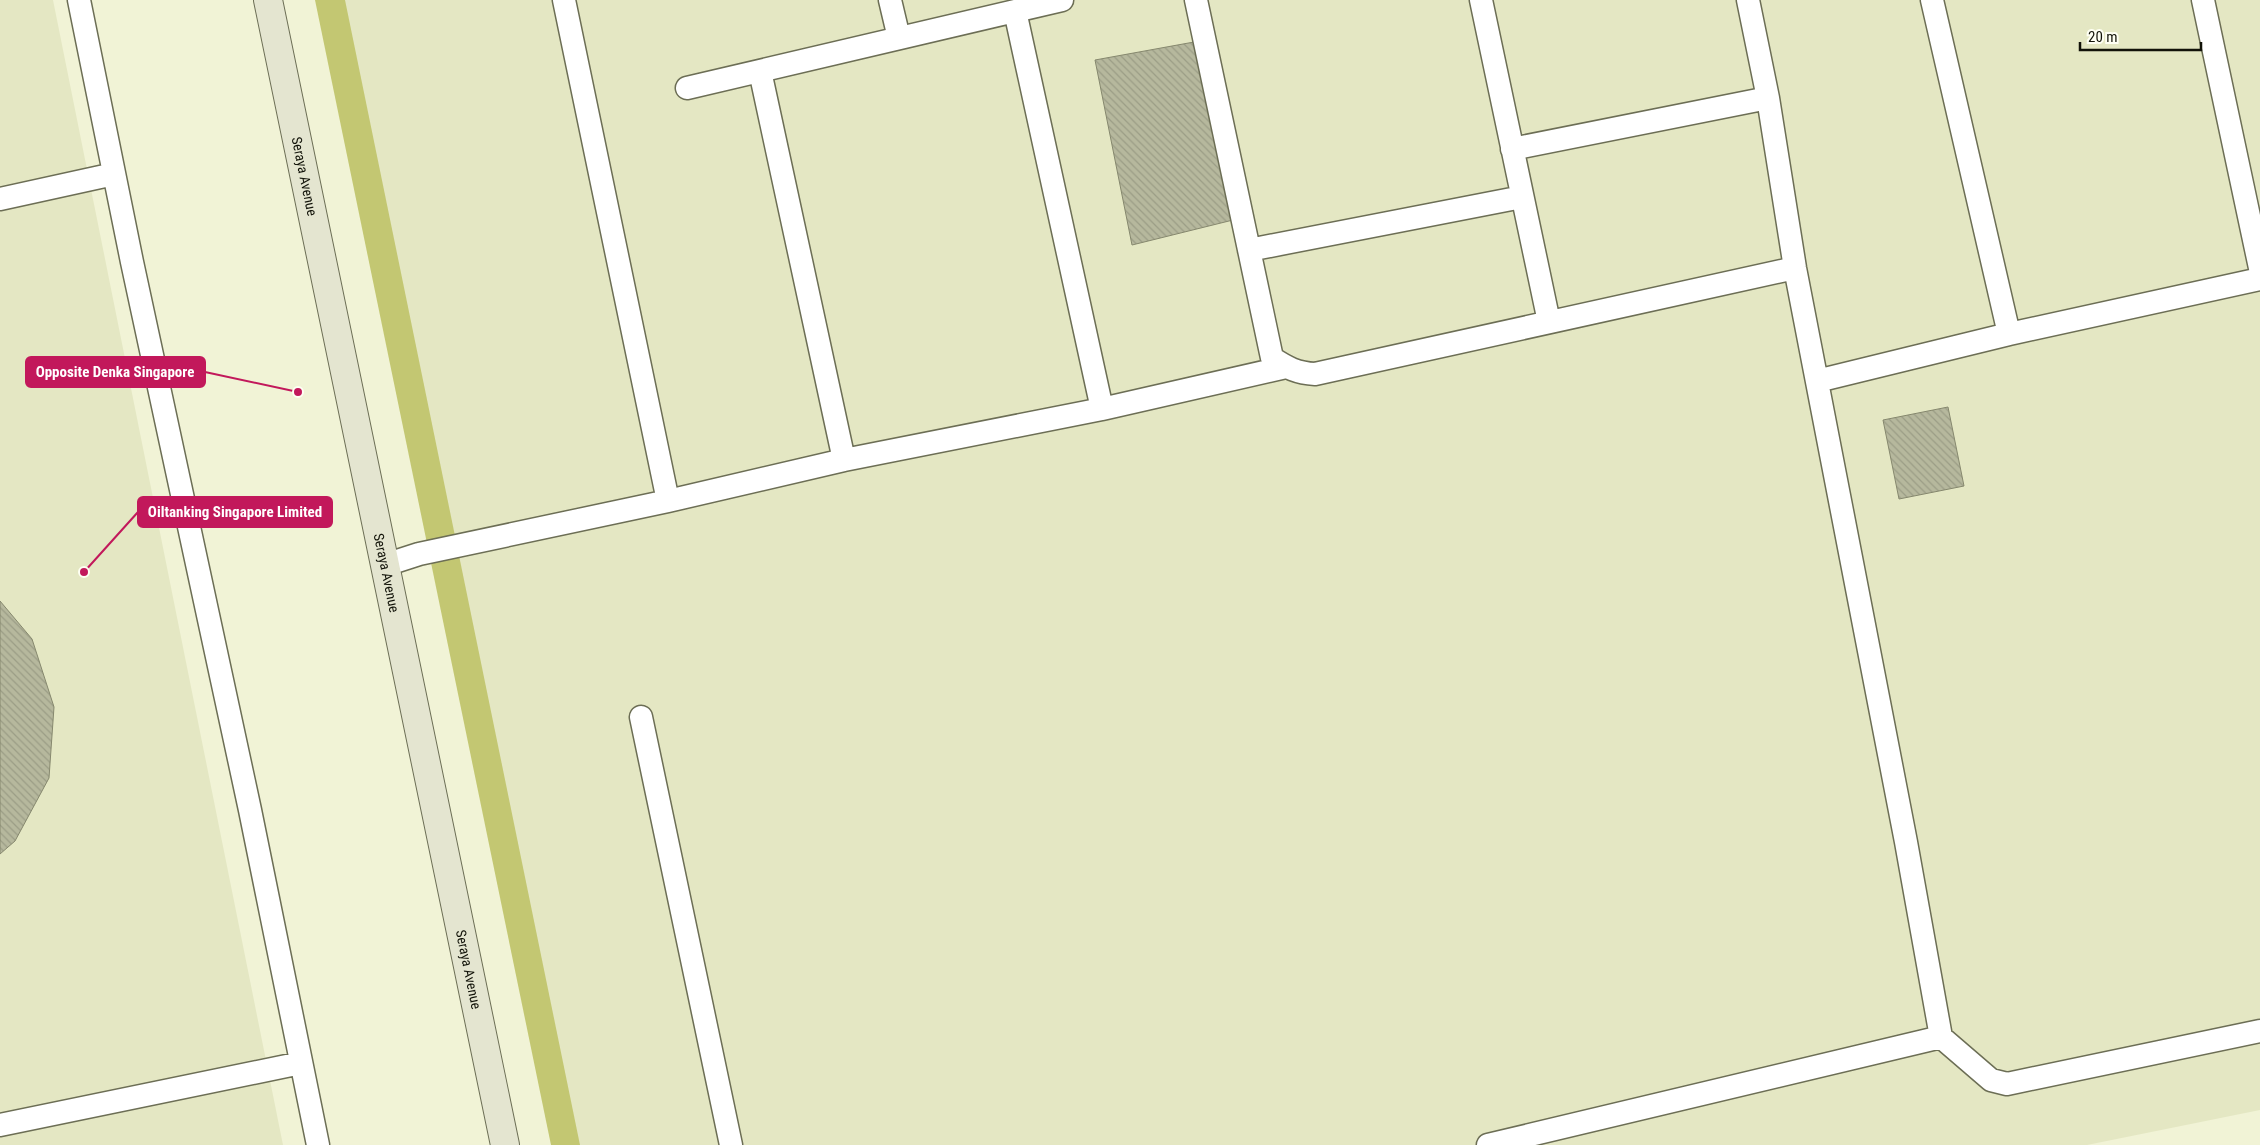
<svg xmlns="http://www.w3.org/2000/svg" width="2260" height="1145" viewBox="0 0 2260 1145" font-family="'Roboto Condensed',sans-serif">
<defs>
<pattern id="building-back-hatch" width="6" height="6" patternUnits="userSpaceOnUse" patternTransform="scale(1.25)"><rect width="6" height="6" fill="#b6b89d"/><path d="M-1 5l2 2M0 0l6 6M5-1l2 2" fill="none" stroke="#9b9d86"/></pattern>
</defs>
<rect width="100%" height="100%" fill="#f1f3d6"/>
<path fill="#e4e7c3" d="M0,0H53L283,1145H0Z
M321,0H2260V1110L2087,1145H562Z"/>
<path fill="#c3c772" d="M315,0H345L580,1145H551Z"/>
<path fill="url(#building-back-hatch)" stroke="#86886e" d="M1194,42L1233,220L1132,245L1095,60Z
M1948,407L1964,486L1899,499L1883,420Z
M0,601L32,639L54,707L49,778L15,841L0,854Z"/>
<g fill="none" stroke-linecap="round" stroke-linejoin="round">
<defs>
<path id="lane" d="M79,0L132,262L250,810L318,1145
M564,0L668,501
M890,0L899,38
M1196,0L1272,358C1287,368 1297,373 1315,374L1795,268
M1481,0L1549,322
M1748,0L1768,98L1795,268L1906,842L1941,1037L1991,1080L2007,1084L2260,1031
M1932,0L2009,334
M2203,0L2260,268
M1015,11L1102,409
M760,71L844,460
M687,88L1062,0
M1512,149L1768,98
M0,199L114,174
M1249,250L1522,197
M1817,381L2009,334L2260,279
M385,565L419,554L668,501L844,460L1102,409L1286,367
M641,717L731,1145
M0,1125L301,1063
M1488,1145L1941,1037"/>
<g id="secondary">
<path id="s1" d="M268,0L505,1145"/>
</g>
</defs>
<use href="#lane" stroke="#6c6e55" stroke-width="25"/>
<use href="#secondary" stroke="#6c6e55" stroke-width="30"/>
<use href="#lane" stroke="#fff" stroke-width="22"/>
<use href="#secondary" stroke="#e4e5d0" stroke-width="28"/>
</g>
<g text-anchor="middle" dominant-baseline="central" stroke-width="4" stroke-linejoin="round" paint-order="stroke">
<g font-size="14" fill="#121309" stroke="#fefff3">
<text stroke="none"><textPath href="#s1" startOffset="180">Seraya Avenue</textPath></text>
<text stroke="none"><textPath href="#s1" startOffset="585">Seraya Avenue</textPath></text>
<text stroke="none"><textPath href="#s1" startOffset="990">Seraya Avenue</textPath></text>
</g>
</g>
<path fill="none" stroke="#c2185b" stroke-width="2" d="M298 392L205 372M84 572L138 512"/>
<g fill="#c2185b" stroke="#fefff3" stroke-width="2">
<circle cx="298" cy="392" r="5"/>
<circle cx="84" cy="572" r="5"/>
</g>
<g fill="#c2185b" stroke="#c2185b" stroke-width="2">
<rect x="26" y="357" width="179" height="30" rx="5"/>
<rect x="138" y="497" width="194" height="30" rx="5"/>
</g>
<g font-size="15" text-anchor="middle" font-weight="bold" fill="#fff">
<text x="115" y="377">Opposite Denka Singapore</text>
<text x="235" y="517">Oiltanking Singapore Limited</text>
</g>
<path d="M2080 42v8h121v-8" fill="none" stroke="#121309" stroke-width="2.5"/>
<text x="2088" y="42" font-size="15" fill="#121309" stroke="#fefff3" stroke-width="4" paint-order="stroke">20 m</text>
</svg>
